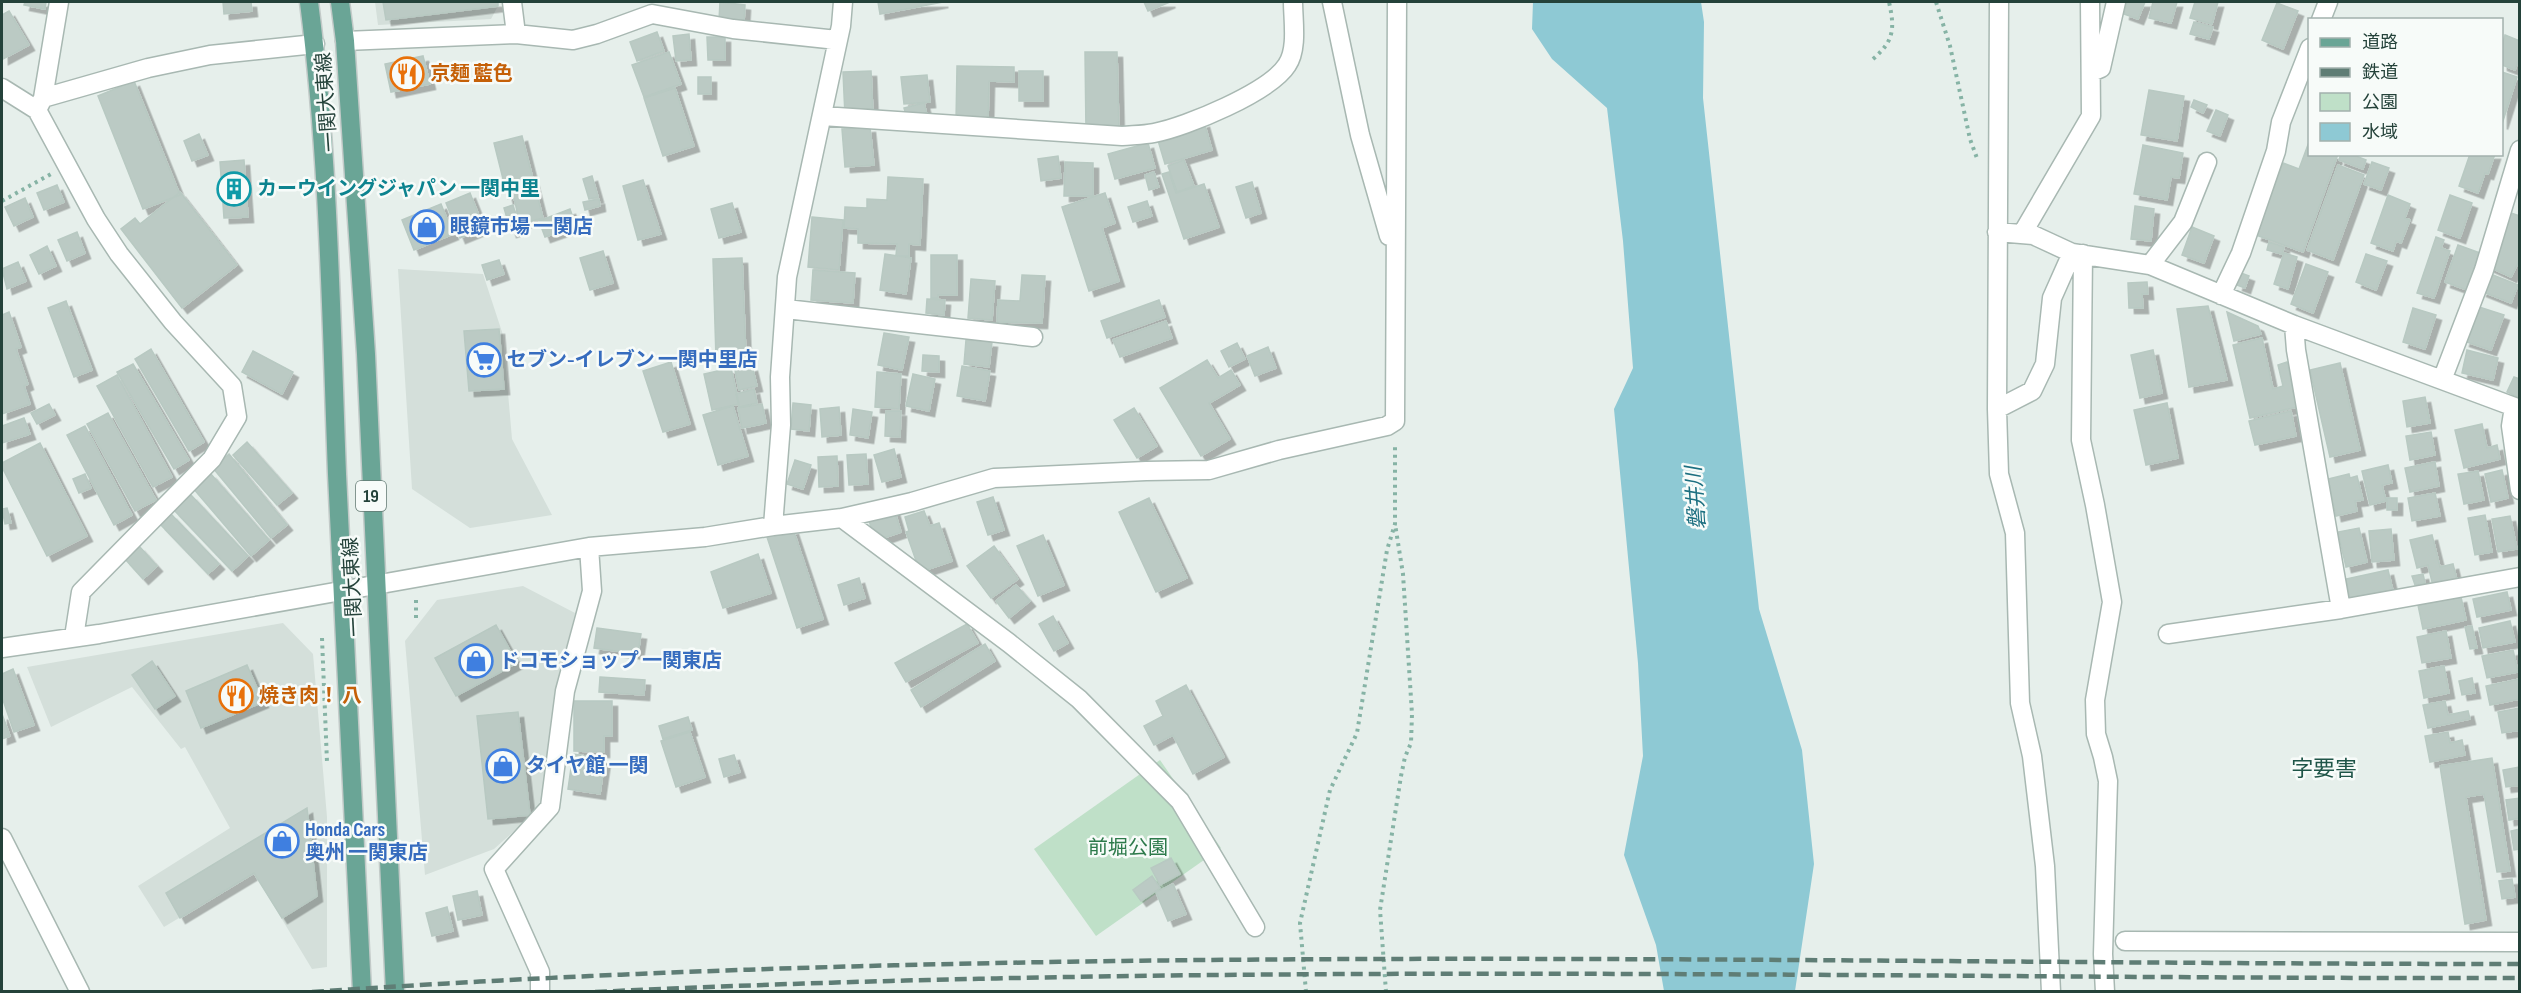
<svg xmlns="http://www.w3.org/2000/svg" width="2521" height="993" viewBox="0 0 2521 993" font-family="'Sofia Sans Condensed','Noto Sans JP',sans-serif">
<defs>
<filter id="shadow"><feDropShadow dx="5.5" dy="5.5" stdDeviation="0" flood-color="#0004"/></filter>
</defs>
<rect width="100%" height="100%" fill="#e6efeb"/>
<path fill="#d4dfda" d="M375,2H498V6L491,19L378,25Z
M398,269L483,274L503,335L512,439L552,515L470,528L412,489Z
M523,586L575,613L556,689L542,806L494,849L425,875L405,641L437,600Z
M283,623L313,654L327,817V967L312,969L254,873L164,927L138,886L230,828L185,747L181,749L132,687L51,727L27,667Z"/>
<path fill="#bfe0c8" d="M1160,760L1221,848L1096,936L1034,849Z"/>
<path fill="#8ec9d4" d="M1533,2H1701L1704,22L1703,98L1759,609L1802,750L1814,864L1795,991H1664L1656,945L1624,855L1643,756L1638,663L1614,409L1633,368L1623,241L1607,108L1552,59L1532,29Z"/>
<path fill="#bbcac4" stroke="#b8c9c2" stroke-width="1.5" filter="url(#shadow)" d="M25,2H46L45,9L24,5Z
M223,2H251L252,11L224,14Z
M383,2H498V6L386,20Z
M720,2L745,5L744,22L719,20Z
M878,2H943L880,14Z
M1144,2H1170L1148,11Z
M2127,2H2145L2138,19L2124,14Z
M2153,2H2177L2171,23L2149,18Z
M2195,2H2218L2212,24L2190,18Z
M2277,3L2298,11L2283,49L2262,40Z
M9,11L29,45L3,59L2,15Z
M2194,22L2213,27L2209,39L2190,34Z
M657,32L664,51L637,61L630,42Z
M689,34L691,60L676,61L673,36Z
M2505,35L2520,41V56L2515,70L2502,65V46Z
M707,37H725V60H708Z
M669,52L681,84L644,97L632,65Z
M1085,52H1117L1119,133H1086Z
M423,56L430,84L391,92L385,64Z
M957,66L1014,67V82L989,81L988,122L956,121Z
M871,71L873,115L845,116L843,72Z
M1019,71H1043V101H1019Z
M2502,72L2517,77L2502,124Z
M927,75L930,102L904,104L901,77Z
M698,77H711V94H698Z
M134,81L180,195L143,209L98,96Z
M675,88L694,146L663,156L644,98Z
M2149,90L2184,96L2177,141L2141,135Z
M2194,100L2207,105L2203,113L2191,107Z
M924,103L928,119L909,124L904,108Z
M2216,110L2228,115L2220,136L2207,131Z
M1204,122L1212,150L1165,164L1157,137Z
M870,127L874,165L845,167L842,129Z
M199,134L208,155L192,161L184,141Z
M522,136L543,218L520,224L514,198L508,199L494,143Z
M2309,142L2310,154H2338L2303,252L2256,235L2283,163L2299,169Z
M1148,143L1155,168L1115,179L1108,154Z
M2143,145L2183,153L2179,178L2171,177L2167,200L2134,194Z
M2341,154H2351L2366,160L2363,169L2339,160Z
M2470,154H2495L2488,174L2485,173L2478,193L2459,186Z
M1058,156L1061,178L1041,181L1038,159Z
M244,160L248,217L224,218L220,162Z
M1184,160L1194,186L1177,192L1168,166Z
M1065,162L1093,163V196H1064Z
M2372,162L2389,168L2381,190L2364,184Z
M2338,165L2364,175L2333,260L2307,250Z
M1154,172L1159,187L1149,190L1145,175Z
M1169,172L1176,193L1204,184L1219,227L1184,239L1162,174Z
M592,176L598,197L589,199L583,179Z
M888,177L923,179L920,245L909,244V256H896L897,244L858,243V229L844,228L845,207L867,208V199L887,200Z
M643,180L661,234L638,240L623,186Z
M1252,182L1261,213L1246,218L1236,187Z
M57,185L64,202L44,210L37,193Z
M180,192L237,265L182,308L121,229L135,218L140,224Z
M470,193L484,228L460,238L446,203Z
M1105,193L1115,223L1102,228L1119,281L1089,291L1062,207Z
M2388,195L2410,204L2405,218L2410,220L2401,243L2396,241L2393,251L2371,243Z
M2450,195L2472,203L2460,238L2438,230Z
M25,198L33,217L14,226L5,207Z
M599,199L600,206L585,210L583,202Z
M1147,201L1152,216L1133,222L1128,207Z
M732,203L741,232L719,238L711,209Z
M441,204L453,234L414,250L402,220Z
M513,205L520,229L511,232L504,208Z
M2135,206L2154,209L2151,241L2131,239Z
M570,209L576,226L545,237L539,221Z
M2511,213L2520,216V259L2511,277L2487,266Z
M812,217L843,220L839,270L808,267Z
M2192,227L2214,236L2204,263L2182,255Z
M77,232L85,253L67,261L58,240Z
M2436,237L2444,240L2441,248L2450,251L2434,298L2417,293Z
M2269,242L2284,247L2282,254L2267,250Z
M2458,245L2480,253L2467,290L2445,282Z
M47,246L56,266L39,274L30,255Z
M603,251L613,283L590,290L580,258Z
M2284,253L2297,257L2288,289L2274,284Z
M885,254L911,258L906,294L880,290Z
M2366,254L2387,261L2376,290L2356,282Z
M931,255H957V295H938V298H931Z
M742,258L746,357L716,358L713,259Z
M499,260L504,274L487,280L482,265Z
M18,262L26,281L7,289L2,269Z
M2306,264L2328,272L2313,313L2291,304Z
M813,270L855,273L853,303L811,300Z
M2241,273L2249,276L2245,288L2237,285Z
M2488,273L2518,285L2511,303L2481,291Z
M1022,275L1045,276L1042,323L997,322L998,300L1020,301Z
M971,279L995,281L992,320L968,318Z
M2147,282L2148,294H2142L2143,308H2129L2128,283Z
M927,299L945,300L944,315L926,313Z
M1159,300L1165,317L1107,338L1101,321Z
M66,301L92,370L74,377L48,308Z
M2208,306L2227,380L2189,387L2177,309Z
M2476,306L2504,315L2491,350L2464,341Z
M2413,308L2436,315L2425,349L2403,342Z
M9,312L21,347L16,349L28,384L24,386L30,404L2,414V315Z
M2227,312L2258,326L2261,334L2234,341Z
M1166,321L1172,338L1120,357L1113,340Z
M499,329L504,389L469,391L464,331Z
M884,333L909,337L902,370L878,365Z
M2262,338L2273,389L2283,386L2278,365L2287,362L2297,407L2250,418L2233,345Z
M966,340L992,342L989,367L964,364Z
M1237,343L1245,359L1229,367L1221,351Z
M1268,347L1276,368L1255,376L1247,356Z
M151,349L204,442L189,451L135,359Z
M2153,350L2162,393L2140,398L2131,355Z
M2467,350L2498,358L2493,380L2462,373Z
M253,351L293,372L282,394L242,372Z
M923,355L939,356V372L922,371Z
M1207,360L1218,378L1231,370L1240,385L1209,403L1230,439L1201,456L1160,388Z
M671,362L690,424L663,432L643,371Z
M2340,363L2360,450L2330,457L2310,370Z
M133,364L189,460L174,469L117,372Z
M752,366L757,386L739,390L735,370Z
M962,366L990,371L985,401L957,396Z
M731,368L739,404L712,410L704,374Z
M877,372L901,374L899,409L875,407Z
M913,374L935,379L929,411L906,406Z
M117,375L172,477L153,487L97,386Z
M2514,377L2520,379V398L2507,392Z
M754,389L757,403L739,407L736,394Z
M2425,397L2430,423L2407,427L2403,401Z
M793,403L811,405L809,431L791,429Z
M2167,403L2178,458L2146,465L2134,410Z
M49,404L55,415L37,424L31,413Z
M762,404L766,423L742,428L738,408Z
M733,406L748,456L718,465L703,415Z
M839,407L841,435L822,437L820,409Z
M1134,408L1157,446L1137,458L1114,420Z
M853,409L872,412L868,438L850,435Z
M886,411H901L900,437L885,436Z
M2291,411L2296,436L2255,445L2249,421Z
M108,413L156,500L135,511L87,424Z
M24,418L30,434L2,443V426Z
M2482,424L2487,448L2497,445L2500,459L2464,468L2455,430Z
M85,426L132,515L114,525L67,435Z
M2431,432L2435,455L2410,460L2406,436Z
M247,442L292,493L277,505L233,455Z
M40,443L87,536L47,556L2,467V463Z
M894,449L901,477L882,482L874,455Z
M229,454L287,525L271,538L213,468Z
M866,454L868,484L849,485L847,455Z
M837,456L838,486L819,487L818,457Z
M795,460L811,465L803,489L787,484Z
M2435,462L2439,486L2410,492L2405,468Z
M2388,465L2392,483L2382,485L2386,501L2370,505L2362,471Z
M2502,470L2508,498L2491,502L2485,474Z
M2478,471L2484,500L2464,504L2458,474Z
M210,473L269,540L251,556L193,488Z
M85,474L91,488L79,493L73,479Z
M2349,474L2350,478L2357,476L2363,500L2355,501L2357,511L2336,516L2328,479Z
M2435,493L2440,516L2412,521L2408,498Z
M191,495L248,556L232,571L174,510Z
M993,497L1004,530L988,535L977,502Z
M1149,498L1187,578L1156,592L1119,512Z
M2387,498H2397V510H2387Z
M7,508L11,523L5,524L2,509Z
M894,509L901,532L875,541L868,517Z
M924,511L930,526L939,523L952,561L920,572L906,532L909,531L905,517Z
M171,514L219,564L208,574L160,524Z
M2485,515L2492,552L2475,555L2468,518Z
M2510,516L2517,549L2498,552L2492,519Z
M2359,528L2367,562L2346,567L2338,532Z
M793,529L823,619L797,628L767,537Z
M2391,529L2394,560L2372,562L2369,531Z
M1043,535L1064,585L1038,596L1017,546Z
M2432,535L2440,567L2453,564L2457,580L2433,586L2428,565L2417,568L2410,540Z
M139,546L157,566L143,579L125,559Z
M994,546L1018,579L991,598L967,566Z
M758,554L771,593L723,608L711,572Z
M2388,570L2393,591L2350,600L2346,579Z
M2423,574L2425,583L2415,585L2412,576Z
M859,578L865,598L844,605L838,585Z
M1016,585L1030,601L1009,618L996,601Z
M2507,592L2511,610L2477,617L2473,599Z
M2461,597L2466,620L2423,629L2418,605Z
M1053,616L1068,643L1054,651L1039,624Z
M2510,621L2515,642L2483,648L2479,628Z
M967,624L978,643L906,682L895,663Z
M496,625L517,663L456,696L435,658Z
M2472,626L2477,648L2470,649L2465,627Z
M597,628L641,634L638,654L594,648Z
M2446,631L2451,658L2422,663L2417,637Z
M985,644L995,661L921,707L911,690Z
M2513,650L2518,672L2487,678L2482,656Z
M152,661L175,696L155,709L132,675Z
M247,665L263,702L201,728L186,691Z
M2444,666L2449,693L2424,698L2419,671Z
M13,669L34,725L14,732L2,697V674Z
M600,677L645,680L644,695L599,692Z
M2472,678L2475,693L2462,695L2459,681Z
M2520,679V699L2490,705L2486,686Z
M1186,685L1224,757L1193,774L1173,735L1154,745L1144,726L1163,716L1156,701Z
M574,701H612V736H604V752L574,751Z
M2445,701L2448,715L2468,711L2470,719L2428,728L2423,705Z
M2520,708V730L2502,733L2498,712Z
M518,712L530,815L488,819L477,716Z
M2,714L10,736L2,739Z
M688,717L692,730L663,739L659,726Z
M690,732L705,777L676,787L661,741Z
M2448,732L2450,743L2462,740L2465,755L2430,762L2425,736Z
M573,754L605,759L600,794L568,789Z
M734,755L740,772L724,777L719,759Z
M2492,758L2510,871L2497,872L2484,794L2466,797L2486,920L2465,924L2440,766Z
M2520,767V785L2506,787L2503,770Z
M2520,798V818L2509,820L2506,800Z
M307,808L317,896L282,918L254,873L180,918L166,893Z
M2520,829V849L2514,850L2511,831Z
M1171,858L1180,874L1160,885L1151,868Z
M1152,876L1160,888L1141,901L1133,890Z
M2512,879L2515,897L2502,899L2499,881Z
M1173,884L1186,914L1168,921L1156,892Z
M477,891L482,915L458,920L453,896Z
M447,907L453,931L432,936L426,913Z"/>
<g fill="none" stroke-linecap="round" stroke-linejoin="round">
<defs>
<path id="minor" d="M512,2L516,34
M1332,2L1360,135L1389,236
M1999,2L1997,409L1999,474L2015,533L2020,703L2032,756L2045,866L2051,992
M2321,20L2328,2
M345,41L516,34L573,40L597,34L652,14L733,29L837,40
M2094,71L2101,68L2116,2
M2,88L37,110L96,219L119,254L173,322L232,386L237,417L212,459L81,592L74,637
M43,98L148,68L210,55L315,44
M39,106L43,98L59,2
M822,116L1122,136C1133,135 1144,135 1154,133C1186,127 1270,92 1287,65C1298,49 1293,20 1293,2
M1997,232L2033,235L2072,253L2150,265L2294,325L2520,409
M2022,234L2091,116L2090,2
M2083,254L2081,440L2095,505L2112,602L2095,700L2096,734L2103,757L2108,781L2103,954L2105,992
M2150,265L2183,222L2207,162
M2221,295L2241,253L2276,151L2281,122L2310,48
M786,309L1033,337
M2294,325L2296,350L2341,609
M2442,380L2484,270L2520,150
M2514,407L2511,426L2520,490
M1997,409L2032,391L2045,364L2052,298L2072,253
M842,518L1009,643L1079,699L1180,801L1255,927
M773,526L781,425L780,377L787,277L841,26L843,2
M2168,634L2341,609L2520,577
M2,648L99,634L589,547L705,537L773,526L842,518L912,502L994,478L1146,471L1209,470L1279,450L1387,426L1395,421L1397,2
M2,838L80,992
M2125,941L2520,942
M540,992V972L494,869L550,807L565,691L592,591L589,547"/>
<path id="major" d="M309,2C329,158 331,316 337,474C344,646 353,819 362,992
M340,2L345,41L366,354L395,992"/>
</defs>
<use href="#minor" stroke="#a8b8b2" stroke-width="21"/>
<use href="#major" stroke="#c2cac8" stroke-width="21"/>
<path stroke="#86b3a5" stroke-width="4" stroke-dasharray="3 4.5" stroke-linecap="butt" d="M1936,2L1950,46L1970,139L1978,161
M1873,59C1894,41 1895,29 1889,2
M2,201L51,174
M416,600V618
M322,638L327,762
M1306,992L1300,923L1330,790L1357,733L1387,550L1395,524V443
M1386,992L1380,910L1401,776L1405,757L1411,743L1412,714L1403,574L1395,524"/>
<use href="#minor" stroke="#fff" stroke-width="18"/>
<use href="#major" stroke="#6aa596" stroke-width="18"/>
<path stroke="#5f7d75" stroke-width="4.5" stroke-dasharray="12 6" stroke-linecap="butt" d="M312,992C1046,941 1784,964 2520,964
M595,992C1236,961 1878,979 2520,978"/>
</g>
<defs>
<symbol id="restaurant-ring" viewBox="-11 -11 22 22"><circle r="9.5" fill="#f7fbf9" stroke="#e8710a" stroke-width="1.5"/><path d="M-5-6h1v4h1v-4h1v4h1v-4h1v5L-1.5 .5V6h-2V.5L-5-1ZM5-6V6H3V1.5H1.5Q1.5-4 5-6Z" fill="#e8710a"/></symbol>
<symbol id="building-ring" viewBox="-11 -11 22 22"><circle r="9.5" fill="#f7fbf9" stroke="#0f9aa8" stroke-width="1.5"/><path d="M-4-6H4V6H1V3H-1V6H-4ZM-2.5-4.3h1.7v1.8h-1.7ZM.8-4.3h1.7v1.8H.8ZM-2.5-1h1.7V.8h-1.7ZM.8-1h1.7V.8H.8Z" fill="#0f9aa8"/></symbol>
<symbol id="shop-ring" viewBox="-11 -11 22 22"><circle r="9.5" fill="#f7fbf9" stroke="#3f7fe0" stroke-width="1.5"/><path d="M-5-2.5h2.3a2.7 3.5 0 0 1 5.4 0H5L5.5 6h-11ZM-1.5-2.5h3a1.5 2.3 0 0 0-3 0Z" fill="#3f7fe0"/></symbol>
<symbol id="supermarket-ring" viewBox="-11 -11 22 22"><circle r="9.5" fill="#f7fbf9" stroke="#3f7fe0" stroke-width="1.5"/><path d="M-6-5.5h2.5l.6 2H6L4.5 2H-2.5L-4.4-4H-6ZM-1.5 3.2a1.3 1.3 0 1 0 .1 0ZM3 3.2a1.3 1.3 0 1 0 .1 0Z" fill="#3f7fe0"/></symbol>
</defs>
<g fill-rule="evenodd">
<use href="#restaurant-ring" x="388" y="55" width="38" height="38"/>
<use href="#building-ring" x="215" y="170" width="38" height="38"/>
<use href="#shop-ring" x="408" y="208" width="38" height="38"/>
<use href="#supermarket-ring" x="465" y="341" width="38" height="38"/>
<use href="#shop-ring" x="457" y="642" width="38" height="38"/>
<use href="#restaurant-ring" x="217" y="677" width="38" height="38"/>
<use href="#shop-ring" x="484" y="747" width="38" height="38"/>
<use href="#shop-ring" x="263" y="822" width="38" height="38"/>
</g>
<g text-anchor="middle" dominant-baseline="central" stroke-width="5" stroke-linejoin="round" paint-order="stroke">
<rect fill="#f7fbf9" stroke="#637a73" stroke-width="1.5" x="356" y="481" width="30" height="30" rx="4.5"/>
<g font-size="18" font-weight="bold" fill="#24423a">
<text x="371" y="496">19</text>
</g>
<g font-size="20" font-weight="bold" fill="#c56008" stroke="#f7fbf9" text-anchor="start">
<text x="430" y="74">京麺 藍色</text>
<text x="259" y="696">焼き肉！ 八</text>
</g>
<g font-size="20" fill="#24423a" stroke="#f7fbf9">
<text transform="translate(327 102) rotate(-94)">一関大東線</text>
<text transform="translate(353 587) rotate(-93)">一関大東線</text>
</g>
<g font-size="20" font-weight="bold" fill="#0d838f" stroke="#f7fbf9" text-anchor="start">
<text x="257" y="189">カーウイングジャパン 一関中里</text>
</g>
<g font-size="20" font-weight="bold" fill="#366cbe" stroke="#f7fbf9" text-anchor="start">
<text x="450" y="227">眼鏡市場 一関店</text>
<text x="507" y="360">セブン-イレブン 一関中里店</text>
<text x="499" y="661">ドコモショップ 一関東店</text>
<text x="526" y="766">タイヤ館 一関</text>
<text x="305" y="830">Honda Cars<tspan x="305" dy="23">奥州 一関東店</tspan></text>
</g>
<g font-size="20" fill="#2d7a4b" stroke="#f7fbf9">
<text x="1128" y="848">前堀公園</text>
</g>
<g font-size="21" font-style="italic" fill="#1c6f80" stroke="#f7fbf9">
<text transform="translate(1696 498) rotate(-94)">磐井川</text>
</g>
<g font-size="22" fill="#1f5548" stroke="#f7fbf9">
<text x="2324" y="769">字要害</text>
</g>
</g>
<rect width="2521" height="993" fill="none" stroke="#24423a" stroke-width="6"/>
<rect x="2308" y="18" width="195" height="138" fill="#f7fbf9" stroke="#a3b1ad" stroke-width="1.5"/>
<rect x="2320" y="38" width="30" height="9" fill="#6aa596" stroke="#a3b1ad" stroke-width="1.5"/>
<text x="2362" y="48" font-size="18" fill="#24423a">道路</text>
<rect x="2320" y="68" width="30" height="9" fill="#5f7d75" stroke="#a3b1ad" stroke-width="1.5"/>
<text x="2362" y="78" font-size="18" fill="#24423a">鉄道</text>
<rect x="2320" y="93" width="30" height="18" fill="#bfe0c8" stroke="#a3b1ad" stroke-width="1.5"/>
<text x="2362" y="108" font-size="18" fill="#24423a">公園</text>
<rect x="2320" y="123" width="30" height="18" fill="#8ec9d4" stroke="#a3b1ad" stroke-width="1.5"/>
<text x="2362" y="138" font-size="18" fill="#24423a">水域</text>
</svg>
